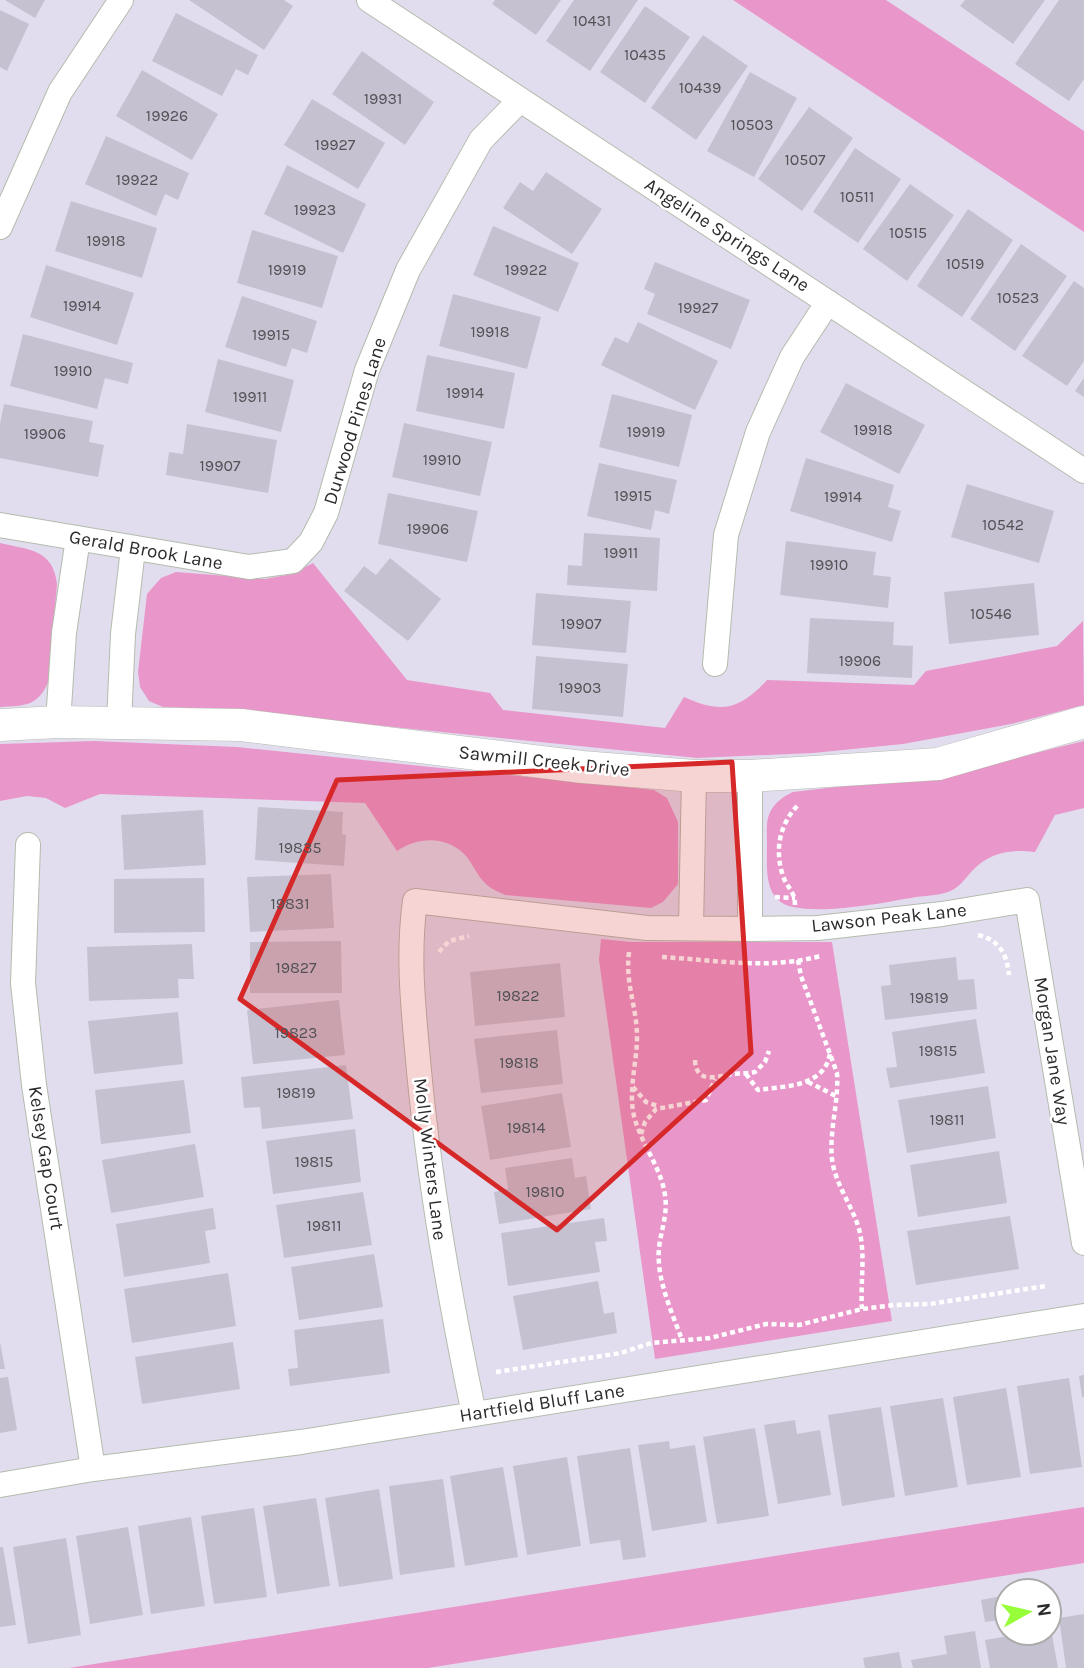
<svg xmlns="http://www.w3.org/2000/svg" width="1084" height="1668" viewBox="0 0 1084 1668" font-family="Karla,sans-serif">
<rect width="100%" height="100%" fill="#e2ddee"/>
<path fill="#e996ca" d="M733,0H886L1084,131V232Z
M0,543C29,550 53,549 57,584L49,680C39,706 25,706 0,707Z
M313,563L407,680L490,693L503,710L665,728L684,697C721,714 739,710 767,680L914,685L926,671L1057,646L1083,621L1084,705L1011,724L903,744L813,753L697,758L217,709L163,707L149,701L140,687L138,672L147,594L161,578L176,572L265,579L292,574Z
M94,741L237,747L654,790L667,798L678,822V884L663,902L651,908L505,895C499,892 491,889 486,884C476,875 472,861 463,853C443,835 417,838 397,851L365,803L100,794L65,808L46,798L27,796L0,801V744Z
M1084,741V808L1055,815L1035,852C1011,849 990,852 972,871C965,879 959,888 948,892C939,895 926,896 916,897C883,903 826,914 793,907C763,901 767,868 767,845C767,836 766,826 768,818C771,805 782,797 793,792L954,773Z
M601,939L631,942H832L892,1321L655,1359L599,960Z
M1084,1507V1563L428,1668H69Z"/>
<path fill="#c6c1d0" d="M5,0H45L35,18Z
M189,0H284L293,6L264,50Z
M495,0H561L536,35L492,4Z
M574,0H638L590,71L546,41Z
M965,0H1045L1013,44L960,6Z
M1059,0H1084V79L1069,101L1015,64Z
M645,6L690,37L645,103L600,72Z
M0,10L29,24L7,71L0,67Z
M176,13L258,55L248,75L236,69L222,96L152,61Z
M703,35L748,66L696,140L651,108Z
M362,51L434,102L405,145L332,94Z
M142,70L218,114L192,160L116,116Z
M750,72L797,98L754,177L707,151Z
M312,99L385,143L358,189L284,145Z
M809,107L853,138L802,211L758,179Z
M106,136L189,173L178,200L165,194L156,216L85,184Z
M855,148L901,179L858,243L813,212Z
M287,165L366,204L343,253L264,214Z
M546,172L602,209L572,254L503,208L520,182L533,191Z
M910,184L954,215L907,281L863,249Z
M71,201L157,228L142,278L55,251Z
M968,209L1013,240L962,317L917,286Z
M493,226L579,263L558,312L473,275Z
M252,230L338,256L322,308L237,283Z
M1021,244L1067,276L1015,351L970,319Z
M655,262L750,300L731,349L647,314L655,294L644,289Z
M46,265L134,293L117,345L30,317Z
M1074,281L1084,288V361L1067,386L1022,356Z
M453,294L541,317L527,369L439,346Z
M242,296L317,321L307,353L292,348L286,367L225,347Z
M638,322L718,361L695,410L601,365L615,337L628,343Z
M23,334L133,363L128,384L105,378L97,409L10,386Z
M427,355L515,373L504,429L416,411Z
M218,359L294,380L281,432L205,412Z
M1084,378V397L1075,391Z
M846,383L925,425L899,474L820,432Z
M612,394L692,415L679,467L599,447Z
M4,404L93,421L89,442L104,445L98,477L0,458V424Z
M404,423L492,442L480,496L392,477Z
M187,424L277,440L268,493L166,475L169,452L183,454Z
M806,458L894,485L888,507L901,511L892,542L790,511Z
M599,463L677,480L669,514L655,510L651,530L587,516Z
M967,484L1054,511L1039,563L951,537Z
M388,493L478,511L467,562L378,544Z
M584,533L660,538L657,591L567,585L568,565L582,566Z
M786,541L876,552L873,575L891,577L888,608L780,595Z
M390,558L441,599L408,641L344,591L364,566L376,575Z
M1034,583L1039,635L949,644L944,592Z
M536,593L631,601L626,653L532,645Z
M810,618L894,622L893,645L913,646L912,678L807,673Z
M536,656L628,664L623,717L532,709Z
M258,807L343,812L342,834L346,835L344,866L255,860Z
M203,810L206,865L124,870L121,815Z
M331,874L334,928L250,932L247,877Z
M204,878L205,932L114,933V879Z
M341,941L342,993H250V942Z
M192,944L194,979H178L179,998L89,1001L87,947Z
M956,957L958,980L974,979L977,1009L885,1020L881,986L891,985L889,965Z
M560,963L565,1017L475,1026L470,972Z
M339,1000L345,1055L253,1064L247,1010Z
M178,1012L183,1064L94,1074L88,1021Z
M976,1019L985,1073L890,1088L886,1068L897,1067L892,1032Z
M557,1030L563,1084L481,1093L474,1039Z
M346,1065L353,1119L262,1129L260,1107L244,1108L241,1077Z
M184,1080L191,1133L101,1144L95,1090Z
M988,1086L996,1138L907,1153L898,1100Z
M562,1093L571,1147L490,1160L481,1106Z
M355,1129L361,1182L273,1194L266,1141Z
M195,1144L204,1197L111,1213L102,1160Z
M999,1151L1007,1203L918,1217L910,1165Z
M572,1158L575,1178L586,1176L591,1209L499,1224L494,1192L508,1189L505,1168Z
M363,1192L372,1245L284,1258L276,1205Z
M213,1208L216,1229L205,1231L210,1263L124,1277L116,1224Z
M1010,1216L1019,1269L916,1285L907,1231Z
M604,1218L607,1241L595,1242L600,1272L508,1286L501,1233Z
M374,1254L383,1307L299,1320L291,1267Z
M228,1273L236,1326L132,1343L124,1289Z
M598,1281L604,1314L614,1312L617,1333L523,1350L513,1296Z
M383,1319L390,1373L290,1386L288,1369L298,1368L294,1330Z
M0,1342L5,1369H0Z
M233,1342L240,1389L142,1404L135,1357Z
M1084,1375V1397H1082L1079,1376Z
M8,1377L17,1430L0,1433V1378Z
M1069,1378L1082,1467L1030,1474L1017,1386Z
M1006,1388L1021,1477L967,1485L953,1397Z
M943,1398L958,1487L905,1496L890,1406Z
M881,1407L895,1497L842,1506L828,1415Z
M795,1420L797,1434L820,1430L831,1495L778,1504L764,1425Z
M755,1428L769,1516L717,1524L703,1437Z
M669,1441L670,1449L695,1445L707,1522L652,1531L638,1445Z
M630,1448L646,1557L623,1560L620,1540L590,1544L577,1456Z
M567,1457L581,1546L527,1555L513,1466Z
M503,1467L518,1557L465,1566L450,1476Z
M443,1479L455,1567L400,1575L389,1486Z
M379,1489L393,1579L339,1587L325,1498Z
M316,1498L330,1586L277,1594L263,1506Z
M254,1508L267,1597L214,1604L201,1516Z
M191,1517L205,1606L151,1614L138,1526Z
M128,1527L143,1615L90,1624L76,1536Z
M66,1538L81,1635L28,1644L13,1547Z
M0,1547H3L16,1625L0,1627Z
M1007,1595V1619L985,1622L981,1600Z
M1084,1614V1668H1066L1059,1618Z
M1049,1629H1051L1058,1668H990L985,1640L1027,1633H1049Z
M975,1631L981,1668H913L911,1660L947,1654L944,1636Z
M899,1652L902,1668H865L863,1658Z"/>
<g fill="none" stroke-linecap="round" stroke-linejoin="round">
<defs>
<path id="minor" d="M369,0L1084,471
M0,227L60,92L121,0
M0,525L249,567L293,561L311,542L326,513L367,370L408,270L481,140L520,100
M715,664L726,535L758,432L792,357L828,302
M58,722L64,633L78,538
M119,723L123,634L133,549
M28,845L23,983L34,1085L93,1469
M691,928L694,776
M750,929V776
M474,1414C450,1300 430,1187 419,1071C414,1014 407,959 415,901L647,928L750,929L818,928L942,914L1027,900L1084,1243
M0,1485L93,1469L301,1442L1084,1316"/>
<path id="tertiary" d="M0,725L58,722L241,725L582,767L694,776H750L938,764L1084,722"/>
</defs>
<use href="#minor" stroke="#b4bcad" stroke-width="26"/>
<use href="#tertiary" stroke="#b4bcad" stroke-width="33"/>
<path stroke="#fff" stroke-width="4.5" stroke-dasharray="5 3.5" stroke-linecap="butt" d="M775,897L795,898
M795,905C795,891 787,888 783,876C774,849 780,823 799,804
M978,935C1000,940 1007,955 1009,975
M439,952L449,941L469,936
M629,952C625,984 637,1007 637,1037C637,1063 628,1090 634,1116C641,1144 661,1167 665,1195C668,1214 661,1230 659,1248C656,1279 672,1312 682,1340
M662,957C715,960 769,970 820,956
M798,960L801,976L837,1073C839,1102 829,1130 832,1159C835,1184 852,1205 859,1229C866,1255 860,1283 862,1309
M695,1060C696,1084 716,1077 731,1074C739,1073 747,1074 755,1072L765,1062L769,1051
M746,1074L758,1090C786,1086 825,1087 830,1053
M808,1082L836,1096
M633,1087L646,1102L658,1106
M641,1134L645,1122L656,1109L706,1100L715,1079
M496,1372L621,1353L651,1343L710,1338L766,1324L799,1325L862,1309L894,1305L930,1304L1046,1286"/>
<use href="#minor" stroke="#fff" stroke-width="24"/>
<use href="#tertiary" stroke="#fff" stroke-width="32"/>
</g>
<path fill="#d62828" fill-opacity="0.2" stroke="#d62828" stroke-width="5" stroke-linejoin="round" d="M732,762L751,1053L557,1230L240,999L337,780Z"/>
<g text-anchor="middle" dominant-baseline="central" stroke-width="5" stroke-linejoin="round" paint-order="stroke">
<g font-size="16" fill="#525155">
<text x="592" y="20">10431</text>
<text x="645" y="54">10435</text>
<text x="700" y="87">10439</text>
<text x="383" y="98">19931</text>
<text x="167" y="115">19926</text>
<text x="752" y="124">10503</text>
<text x="335" y="144">19927</text>
<text x="805" y="159">10507</text>
<text x="137" y="179">19922</text>
<text x="857" y="196">10511</text>
<text x="315" y="209">19923</text>
<text x="908" y="232">10515</text>
<text x="106" y="240">19918</text>
<text x="965" y="263">10519</text>
<text x="287" y="269">19919</text>
<text x="526" y="269">19922</text>
<text x="1018" y="297">10523</text>
<text x="82" y="305">19914</text>
<text x="698" y="307">19927</text>
<text x="490" y="331">19918</text>
<text x="271" y="334">19915</text>
<text x="73" y="370">19910</text>
<text x="465" y="392">19914</text>
<text x="250" y="396">19911</text>
<text x="873" y="429">19918</text>
<text x="646" y="431">19919</text>
<text x="45" y="433">19906</text>
<text x="442" y="459">19910</text>
<text x="220" y="465">19907</text>
<text x="633" y="495">19915</text>
<text x="843" y="496">19914</text>
<text x="1003" y="524">10542</text>
<text x="428" y="528">19906</text>
<text x="621" y="552">19911</text>
<text x="829" y="564">19910</text>
<text x="991" y="613">10546</text>
<text x="581" y="623">19907</text>
<text x="860" y="660">19906</text>
<text x="580" y="687">19903</text>
<text x="300" y="847">19835</text>
<text x="290" y="903">19831</text>
<text x="296" y="967">19827</text>
<text x="518" y="995">19822</text>
<text x="929" y="997">19819</text>
<text x="296" y="1032">19823</text>
<text x="938" y="1050">19815</text>
<text x="519" y="1062">19818</text>
<text x="296" y="1092">19819</text>
<text x="947" y="1119">19811</text>
<text x="526" y="1127">19814</text>
<text x="314" y="1161">19815</text>
<text x="545" y="1191">19810</text>
<text x="324" y="1225">19811</text>
</g>
<g font-size="19" fill="#2c2c2c" stroke="#fff">
<text transform="translate(727 235) rotate(33)">Angeline Springs Lane</text>
<text transform="translate(355 421) rotate(-73)">Durwood Pines Lane</text>
<text transform="translate(146 550) rotate(10)">Gerald Brook Lane</text>
<text transform="translate(544 761) rotate(6)">Sawmill Creek Drive</text>
<text transform="translate(889 918) rotate(-6)">Lawson Peak Lane</text>
<text transform="translate(1052 1051) rotate(81)">Morgan Jane Way</text>
<text transform="translate(46 1158) rotate(81)">Kelsey Gap Court</text>
<text transform="translate(430 1159) rotate(83)">Molly Winters Lane</text>
<text transform="translate(542 1403) rotate(-9)">Hartfield Bluff Lane</text>
</g>
</g>
<g transform="translate(1028 1612) rotate(82)"><circle r="33" fill="#ffffff" stroke="#ababab" stroke-width="2"/>
<path d="M0-5L12 26L0 18L-12 26Z" fill="#97ff39"/>
<text y="-10" font-size="19" font-weight="bold" text-anchor="middle" fill="#2c2c2c">N</text>
</g>
</svg>
